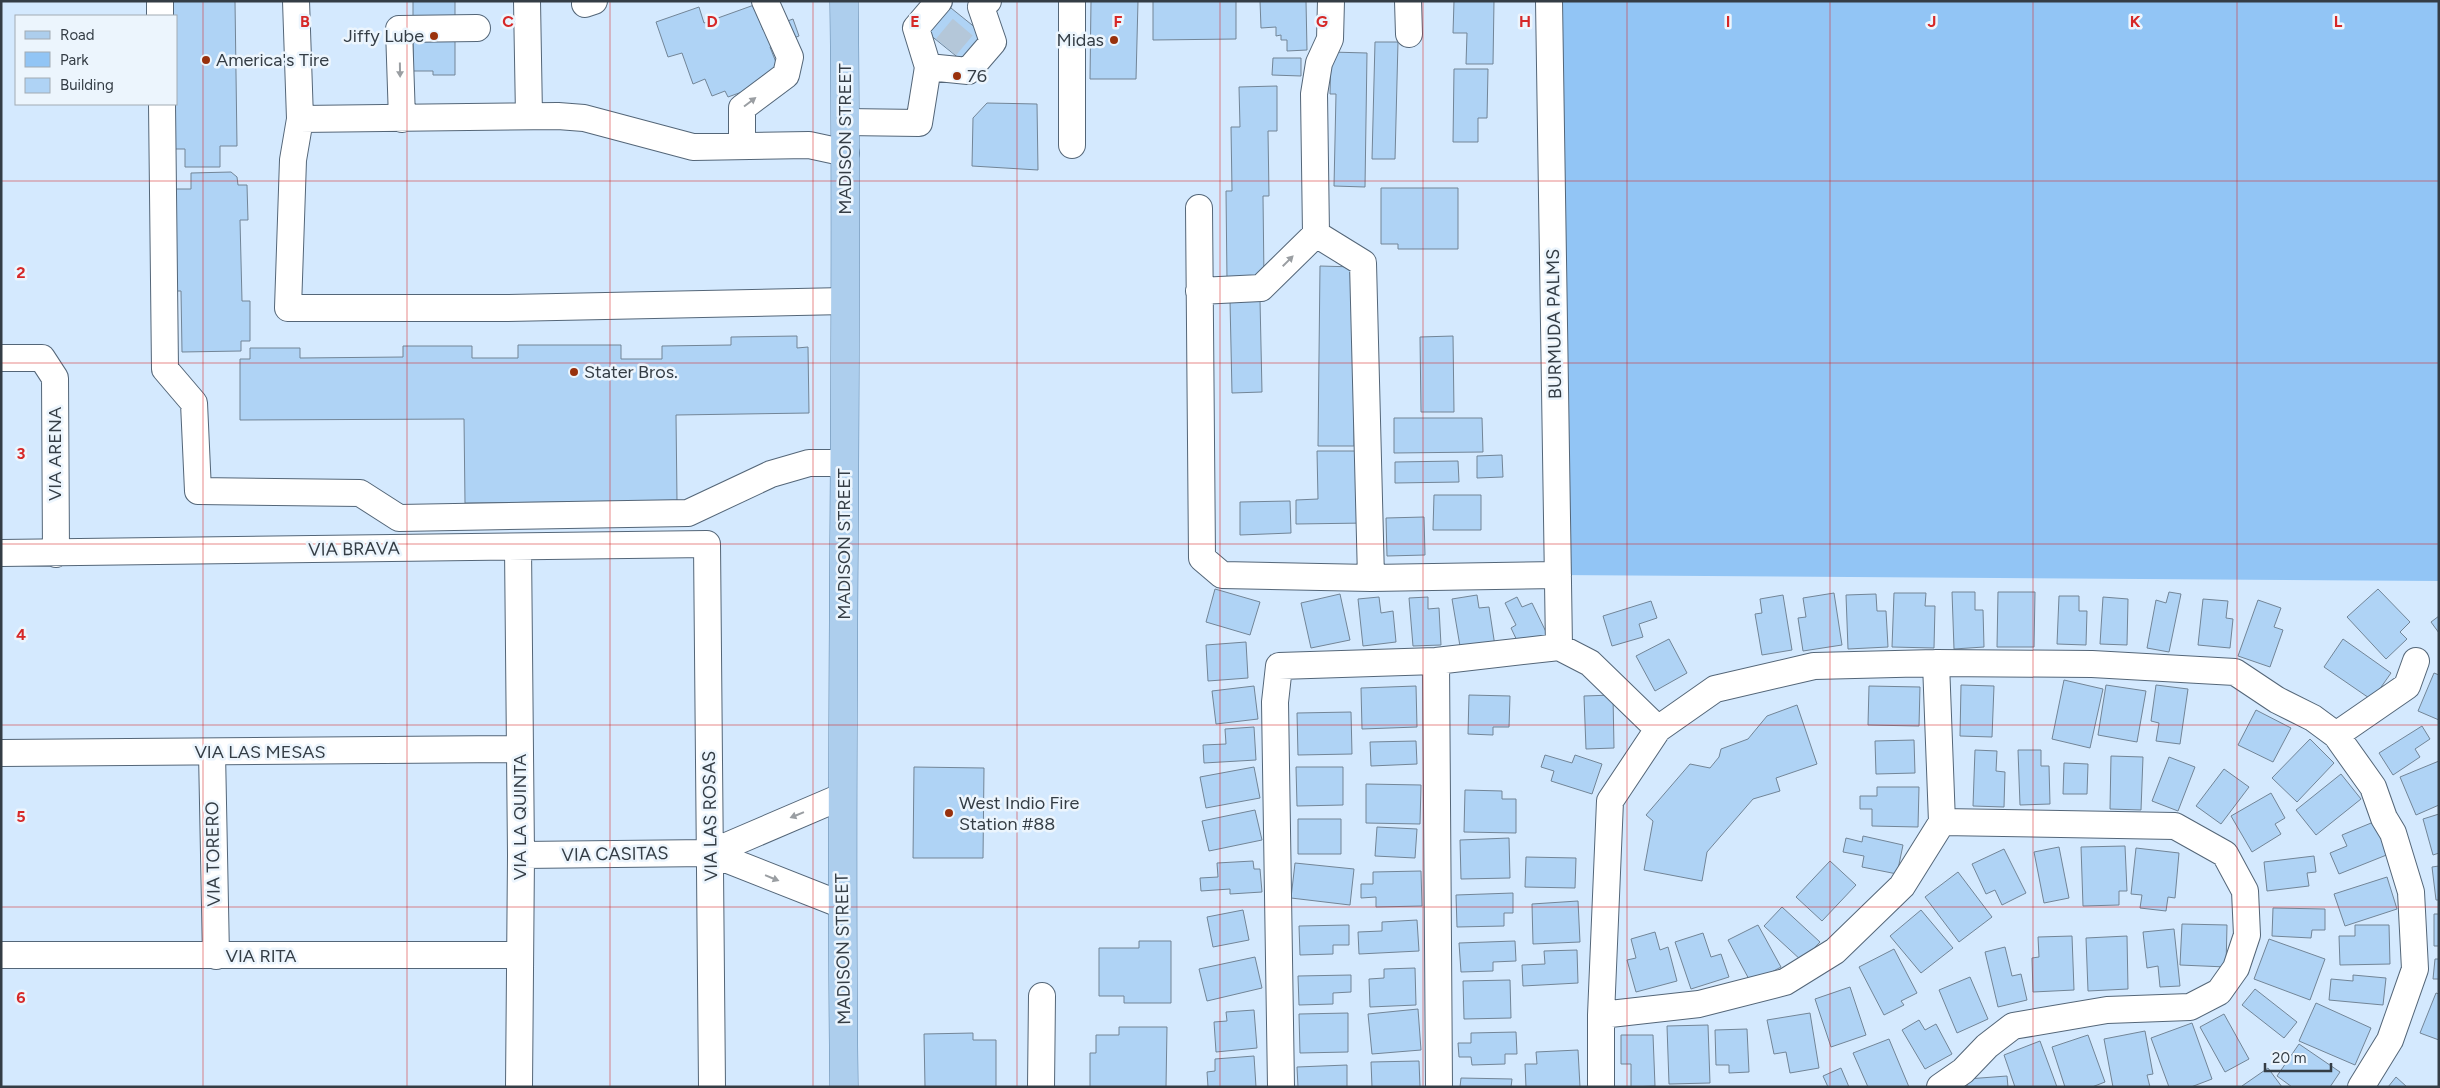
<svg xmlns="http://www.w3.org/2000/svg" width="2440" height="1088" viewBox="0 0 2440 1088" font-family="Figtree,sans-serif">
<rect width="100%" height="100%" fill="#d4e9fe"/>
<path fill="#92c5f5" d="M1549,1H2439V581L1558,575Z"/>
<path fill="#afd3f5" stroke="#728597" d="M170,1H235L237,146H220V167H185V149H173L172,104H176V16H170Z
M413,1H455V75H433V71H413Z
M1091,1H1138L1136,79H1090Z
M1153,1H1236V39L1153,40Z
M1260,1H1306L1307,50L1287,51V40H1281V35L1276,36V27L1261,28Z
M1454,1H1494L1493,64H1466L1467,33H1453Z
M946,4L987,37L966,64L924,30Z
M754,5L763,30L793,19L799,36L770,47L779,70L762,76L764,84L728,97L725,91L712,96L705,79L693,84L682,53L668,57L656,22L699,7L704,23Z
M1375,42H1398L1395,159H1372Z
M1331,52L1367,53L1365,187L1334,186L1336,94H1330Z
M1273,58H1301V76L1272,75Z
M1454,69H1488L1487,118H1478V142H1453Z
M1277,86V131H1268L1269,196H1263L1264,280L1227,281L1226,191H1232L1231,127H1240L1239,87Z
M987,103L1037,104L1038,170L972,166L973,118Z
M231,172L237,177L238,185H247L248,220H240L242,301H250V341H241V351L182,352L181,291H176L174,189H191V173Z
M1381,188H1458V249H1398V244H1381Z
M1320,266L1355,267L1354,446H1318Z
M1260,300L1262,392L1232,393L1230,301Z
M797,336V348L808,347L809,413L676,415L677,501L465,503L464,419L240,420V359H250V348H300V358L403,357V346H472V358H518V345H621V359H662V346L731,345V337Z
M1453,336L1454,412H1421L1420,337Z
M1394,418H1482L1483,452L1394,453Z
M1317,451H1357L1366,523L1296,524V500L1318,499Z
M1502,455L1503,477L1477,478V456Z
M1458,461L1459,482L1395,483V462Z
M1434,495H1481V530H1433Z
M1290,501L1291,533L1240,535V502Z
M1424,517L1425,555L1387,556L1386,518Z
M1215,589L1260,602L1250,635L1206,622Z
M2378,589L2410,622L2400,632L2407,639L2386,659L2347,617Z
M1952,592H1975V610H1983L1984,647L1954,649Z
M1998,592H2035L2034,647H1997Z
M2169,592L2181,594L2169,652L2147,648L2156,600L2166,603Z
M1834,593L1842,645L1803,651L1798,618L1806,617L1803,598Z
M1894,593H1926L1925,606H1935L1934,648L1892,647Z
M1340,594L1350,640L1311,648L1301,603Z
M1876,594L1877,611H1886L1888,647L1848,649L1846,595Z
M1477,595L1479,608L1489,607L1495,646L1461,652L1452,599Z
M1783,595L1792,650L1762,655L1755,614L1762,613L1760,599Z
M2059,596H2079V611H2087L2086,645L2057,644Z
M1379,597L1381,613L1393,611L1396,642L1363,646L1358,599Z
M1428,597V609L1439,608L1441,645L1413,646L1409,598Z
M1517,597L1522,607L1532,603L1548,636L1521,649L1511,628L1516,625L1505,603Z
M2103,597L2128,599L2127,645L2100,644Z
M2203,599L2228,601L2226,618L2233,619L2230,648L2198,645Z
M2258,600L2281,608L2274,627L2283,630L2270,667L2238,656Z
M1651,601L1657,618L1639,624L1643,637L1612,646L1603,616Z
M2439,616V633L2431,622Z
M1669,639L1687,673L1655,691L1636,656Z
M2343,639L2391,673L2372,700L2324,667Z
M1246,642L1248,678L1208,681L1206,645Z
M2434,673L2439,675V720L2418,711Z
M2064,680L2103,689L2090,748L2052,739Z
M1961,685L1994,686L1992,737L1960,736Z
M2106,685L2146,691L2137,742L2098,735Z
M2156,685L2188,689L2180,744L2156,741L2159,723L2151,721Z
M1254,686L1258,719L1216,724L1212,691Z
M1416,686L1417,727L1362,729L1361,688Z
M1869,686L1920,687L1919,726L1868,725Z
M1469,695L1510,696L1509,727H1493V735L1468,734Z
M1613,695L1614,748L1586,749L1584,696Z
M1797,705L1817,764L1776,778L1780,791L1753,799L1707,852L1702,881L1644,870L1653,821L1646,815L1690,764L1710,768L1719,757L1721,749L1748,739L1767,716Z
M2256,710L2291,728L2273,762L2238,745Z
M1351,712L1352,754L1298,755L1297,713Z
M2422,726L2430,739L2415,749L2420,757L2393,775L2379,753Z
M1254,727L1256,760L1204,763L1203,745L1226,744L1225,729Z
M2310,739L2334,763L2297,802L2272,778Z
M1914,740L1915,773L1876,774L1875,741Z
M1416,741L1417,764L1371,766L1370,742Z
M1975,750L1997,751L1996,771L2005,772L2004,807L1973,806Z
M2018,750H2041V766H2049L2050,804L2020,805Z
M1545,755L1572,763L1575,755L1602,764L1592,794L1551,781L1554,771L1541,767Z
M2111,756L2143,757L2141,810L2110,809Z
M2169,757L2195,767L2178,811L2152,801Z
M2439,761V805L2416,815L2400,777Z
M2064,763L2088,764L2087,794H2063Z
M914,767L984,768L983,858H913Z
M1254,767L1260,798L1206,808L1200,777Z
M1296,767H1343V805L1297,806Z
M2224,769L2249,787L2221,824L2196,806Z
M2341,774L2361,799L2316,835L2296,810Z
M1366,784L1421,785L1420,824L1366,823Z
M1877,787H1919L1918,827L1872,826V809H1860V796H1877Z
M1465,790L1502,791V799H1516V833L1464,832Z
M2271,793L2285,818L2275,824L2281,834L2252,852L2231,816Z
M1255,810L1262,840L1209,851L1202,821Z
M2439,814V853L2433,855L2423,819Z
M1298,819H1341V854H1298Z
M2376,821L2389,854L2339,874L2330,853L2347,846L2342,835Z
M1377,827L1417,829L1415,858L1375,856Z
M1863,836L1903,845L1897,874L1862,867L1864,856L1843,852L1846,838L1862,842Z
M1509,838L1510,878L1461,879L1460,840Z
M2125,846L2127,891H2119V905L2083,906L2081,847Z
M2059,847L2069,898L2044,903L2034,852Z
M2136,848L2179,853L2175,898L2168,897L2166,911L2140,908L2142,895L2131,894Z
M2004,849L2026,893L2002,905L1995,890L1986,894L1972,864Z
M2314,856L2316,872L2307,873L2309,886L2267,891L2264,862Z
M1526,857L1576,858L1575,888L1525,887Z
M1253,861L1254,869H1260L1262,892L1230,894V889L1201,891L1200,878L1218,877L1217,863Z
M1830,861L1856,885L1822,921L1796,897Z
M1295,863L1354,869L1350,905L1291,898Z
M2439,866V900H2436L2432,867Z
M1421,871L1422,906L1376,907V897L1361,898V884H1373V872Z
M1958,872L1992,917L1959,942L1925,897Z
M2387,877L2397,909L2345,926L2334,894Z
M1513,893V913H1504V926L1457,927L1456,895Z
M1578,901L1580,942L1533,944L1532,904Z
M1782,907L1820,942L1802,961L1764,926Z
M2273,908L2325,909V930H2312L2311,938L2272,936Z
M1243,910L1249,940L1213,947L1207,917Z
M1921,910L1953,948L1921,973L1890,936Z
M2434,914H2439V946H2434Z
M1417,920L1419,951L1359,954L1358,932L1382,931V922Z
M2182,924L2227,925L2226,967L2180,965Z
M1349,925V945H1333V954L1300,955L1299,926Z
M1758,925L1781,967L1751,983L1728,940Z
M2355,925H2389L2390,964L2340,965L2339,936H2355Z
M2174,929L2180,986L2160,987L2158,966L2147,968L2143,932Z
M1655,932L1660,950L1668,947L1677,981L1636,992L1627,960L1636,958L1631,939Z
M1703,933L1711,957L1721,954L1729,977L1691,989L1675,942Z
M2072,936L2074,990L2033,992L2032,958L2039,957L2038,937Z
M2127,936L2128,989L2088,991L2086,938Z
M2269,939L2325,959L2310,1000L2254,979Z
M1139,941H1171V1003H1124V996H1099V948H1139Z
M1515,941L1516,961L1493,962V971L1461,972L1459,943Z
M2005,947L2012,976L2021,974L2027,1000L1998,1007L1985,952Z
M1894,949L1917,993L1901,1001L1904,1005L1884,1015L1859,967Z
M1577,950L1578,983L1523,986L1522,965L1545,964L1544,951Z
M1255,957L1262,988L1207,1001L1199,969Z
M2435,959H2439V979H2433Z
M1415,968L1416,1005L1370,1007L1369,979L1384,978V969Z
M1351,975V992L1333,993V1004L1299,1005L1298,976Z
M2353,975L2386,978L2383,1005L2329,1000L2331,979L2353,981Z
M1970,977L1988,1019L1957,1033L1939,990Z
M1510,980L1511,1018L1464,1019L1463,981Z
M1850,987L1866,1035L1831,1047L1815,999Z
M2255,989L2297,1022L2284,1038L2242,1005Z
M2436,993L2439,994V1040L2420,1033Z
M2316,1003L2371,1028L2355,1065L2299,1041Z
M1418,1009L1421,1050L1372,1054L1368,1014Z
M1254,1010L1257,1048L1216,1052L1214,1022L1227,1021L1226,1012Z
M1348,1013V1052L1300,1053L1299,1014Z
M1810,1013L1819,1068L1790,1073L1786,1052L1774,1054L1767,1020Z
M2224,1014L2249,1059L2225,1072L2200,1027Z
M1919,1020L1925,1030L1936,1024L1952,1054L1925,1069L1902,1030Z
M2192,1023L2212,1079L2191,1087H2169L2151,1038Z
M1708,1025L1710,1083L1669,1084L1667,1026Z
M1119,1027H1167L1166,1087H1090V1053H1096V1035H1119Z
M1747,1029L1749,1072L1729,1073V1065H1716L1715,1030Z
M2145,1031L2153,1074L2147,1075L2150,1087H2113L2104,1039Z
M1516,1032L1517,1054H1505V1064L1472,1065L1471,1057H1459L1458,1043H1471V1033Z
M973,1033V1040H996V1087H925L924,1034Z
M1621,1035H1653L1655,1086L1631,1087V1064H1621Z
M2088,1035L2105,1082L2092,1087H2065L2052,1047Z
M1889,1039L1909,1087H1868L1853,1053Z
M2040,1041L2057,1087H2015L2004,1055Z
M2299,1044L2340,1072L2330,1087H2292L2277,1076Z
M1578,1050L1580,1087H1526L1525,1064H1537L1536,1052Z
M1254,1056L1256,1087H1208L1207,1072L1215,1071V1059Z
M1419,1061L1420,1087H1372L1371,1062Z
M1347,1065V1087H1298L1297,1067Z
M1841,1068L1849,1087H1828L1823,1076Z
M2268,1068L2282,1087H2243L2242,1086Z
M2007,1076L2008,1087H1967V1079Z
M2396,1077L2407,1087H2388Z
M1461,1078L1512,1079L1511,1087H1460Z"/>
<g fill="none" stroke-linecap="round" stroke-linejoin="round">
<path stroke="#b4c7d9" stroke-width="26" stroke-dasharray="26 13" stroke-linecap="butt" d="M946,47L967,22"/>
<defs>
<path id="minor" d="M160,1V16
M296,1L300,119L293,160L288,308H504L845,301
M527,1L529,116
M1408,1L1409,34
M1549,1L1559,647
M585,4L594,1
M928,67L916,28L939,1
M162,104L165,369L194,403L198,491L360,493L399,518L688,513L771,474L809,463H844
M300,119L558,116L584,118L693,147L809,145L846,153
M402,119L399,29L477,28
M846,122L919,123L928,67L968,71L993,42L981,7L988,1
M1072,145V1
M742,146V108L786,75L790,57L765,1
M1199,208L1202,558L1222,575L1371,578L1558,575
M1316,234L1363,263L1371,578
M1199,291L1261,288L1316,234L1314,94L1319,63L1330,39L1331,1
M1,358H42L55,378L56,554
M518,547L521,855L519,1087
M1,553L707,544L712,1087
M1436,661L1439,1087
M1936,663L1942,822
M2336,735L2407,686L2416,661
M212,752L216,956
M1,753L519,749
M521,855L710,853
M842,905L710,853L843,796
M1,955H520
M1601,1015L1699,1004L1785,982L1835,951L1902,886L1942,822L2175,826L2225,854L2245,891L2247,935L2236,968L2219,992L2190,1007L2107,1010L2013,1026L1987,1046L1963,1071L1940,1087
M1041,1087L1042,996
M1281,1087L1275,702L1279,666L1436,661L1559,647L1590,663L1658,729
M1601,1087V1015L1610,801L1658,729L1715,689L1814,666L1936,663L2092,664L2235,672L2277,700L2313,718L2336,735L2373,787L2384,818L2393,833L2411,892L2415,969L2390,1040L2361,1087"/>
<path id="major" d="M844,1C849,363 839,725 844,1087"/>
</defs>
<use href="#minor" stroke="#546678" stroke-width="28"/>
<use href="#major" stroke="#6086aa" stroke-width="29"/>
<use href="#minor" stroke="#fff" stroke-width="26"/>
<use href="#major" stroke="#adceed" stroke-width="28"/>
</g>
<defs><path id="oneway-solid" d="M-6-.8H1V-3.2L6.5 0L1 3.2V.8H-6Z" transform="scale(1.25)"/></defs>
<g fill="#9a9ea2">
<use href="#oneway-solid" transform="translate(400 70) rotate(89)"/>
<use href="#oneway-solid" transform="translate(750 102) rotate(-37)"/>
<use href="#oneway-solid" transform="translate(1288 261) rotate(-45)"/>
<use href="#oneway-solid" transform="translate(797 815) rotate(158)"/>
<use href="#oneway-solid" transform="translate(772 878) rotate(22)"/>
</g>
<path fill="none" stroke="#d62828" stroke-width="1" stroke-opacity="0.55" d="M203,1V1087M407,1V1087M610,1V1087M813,1V1087M1017,1V1087M1220,1V1087M1423,1V1087M1627,1V1087M1830,1V1087M2033,1V1087M2237,1V1087M1,181H2439M1,363H2439M1,544H2439M1,725H2439M1,907H2439"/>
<g fill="#98310d" stroke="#ecf5fd" stroke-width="2">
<circle cx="434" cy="36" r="5"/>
<circle cx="1114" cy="40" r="5"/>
<circle cx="206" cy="60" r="5"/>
<circle cx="957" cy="76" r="5"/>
<circle cx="574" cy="372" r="5"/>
<circle cx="949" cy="813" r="5"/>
</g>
<g text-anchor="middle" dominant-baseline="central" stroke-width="5" stroke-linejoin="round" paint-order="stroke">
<g font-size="18" fill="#343d45" stroke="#ecf5fd" text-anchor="start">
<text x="424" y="36" text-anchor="end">Jiffy Lube</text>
<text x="1104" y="40" text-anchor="end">Midas</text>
<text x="216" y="60">America's Tire</text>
<text x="967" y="76">76</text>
<text x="584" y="372">Stater Bros.</text>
<text x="959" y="803">West Indio Fire<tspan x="959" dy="21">Station #88</tspan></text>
</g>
<g font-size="18" fill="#343d45" stroke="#ecf5fd">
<text transform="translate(845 139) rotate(-90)">MADISON STREET</text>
<text transform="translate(1554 324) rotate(-91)">BURMUDA PALMS</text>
<text transform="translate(55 454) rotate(-90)">VIA ARENA</text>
<text transform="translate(844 544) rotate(-90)">MADISON STREET</text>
<text transform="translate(354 549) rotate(-1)">VIA BRAVA</text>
<text x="260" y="752">VIA LAS MESAS</text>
<text transform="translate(710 816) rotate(-91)">VIA LAS ROSAS</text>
<text transform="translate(520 817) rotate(-90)">VIA LA QUINTA</text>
<text transform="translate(213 854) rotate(-91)">VIA TORERO</text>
<text transform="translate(615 854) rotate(-1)">VIA CASITAS</text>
<text transform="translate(843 949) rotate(-91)">MADISON STREET</text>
<text x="261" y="956">VIA RITA</text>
</g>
</g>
<g font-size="16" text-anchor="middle" font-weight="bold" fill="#d62828" stroke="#ecf5fd" stroke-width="5" stroke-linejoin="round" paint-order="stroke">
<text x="305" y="27">B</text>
<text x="508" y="27">C</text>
<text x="712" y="27">D</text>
<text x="915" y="27">E</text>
<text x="1118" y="27">F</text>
<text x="1322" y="27">G</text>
<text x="1525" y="27">H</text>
<text x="1728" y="27">I</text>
<text x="1932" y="27">J</text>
<text x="2135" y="27">K</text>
<text x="2338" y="27">L</text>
<text x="21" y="278">2</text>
<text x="21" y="459">3</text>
<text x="21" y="640">4</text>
<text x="21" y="822">5</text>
<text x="21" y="1003">6</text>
</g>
<rect width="2440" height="1088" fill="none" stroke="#343d45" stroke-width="5"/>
<rect x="15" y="15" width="162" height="90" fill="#ecf5fd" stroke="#a2abb3"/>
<rect x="25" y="31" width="25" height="8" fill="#adceed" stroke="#a2abb3"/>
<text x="60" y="40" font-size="15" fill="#343d45">Road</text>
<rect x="25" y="52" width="25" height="15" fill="#92c5f5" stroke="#a2abb3"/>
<text x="60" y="65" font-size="15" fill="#343d45">Park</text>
<rect x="25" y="78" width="25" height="15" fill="#afd3f5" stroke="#a2abb3"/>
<text x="60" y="90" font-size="15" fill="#343d45">Building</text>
<path d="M2265 1063v8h66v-8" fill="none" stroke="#343d45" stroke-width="2.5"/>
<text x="2272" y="1063" font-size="15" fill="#343d45" stroke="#ecf5fd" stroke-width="4" paint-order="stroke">20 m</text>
</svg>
